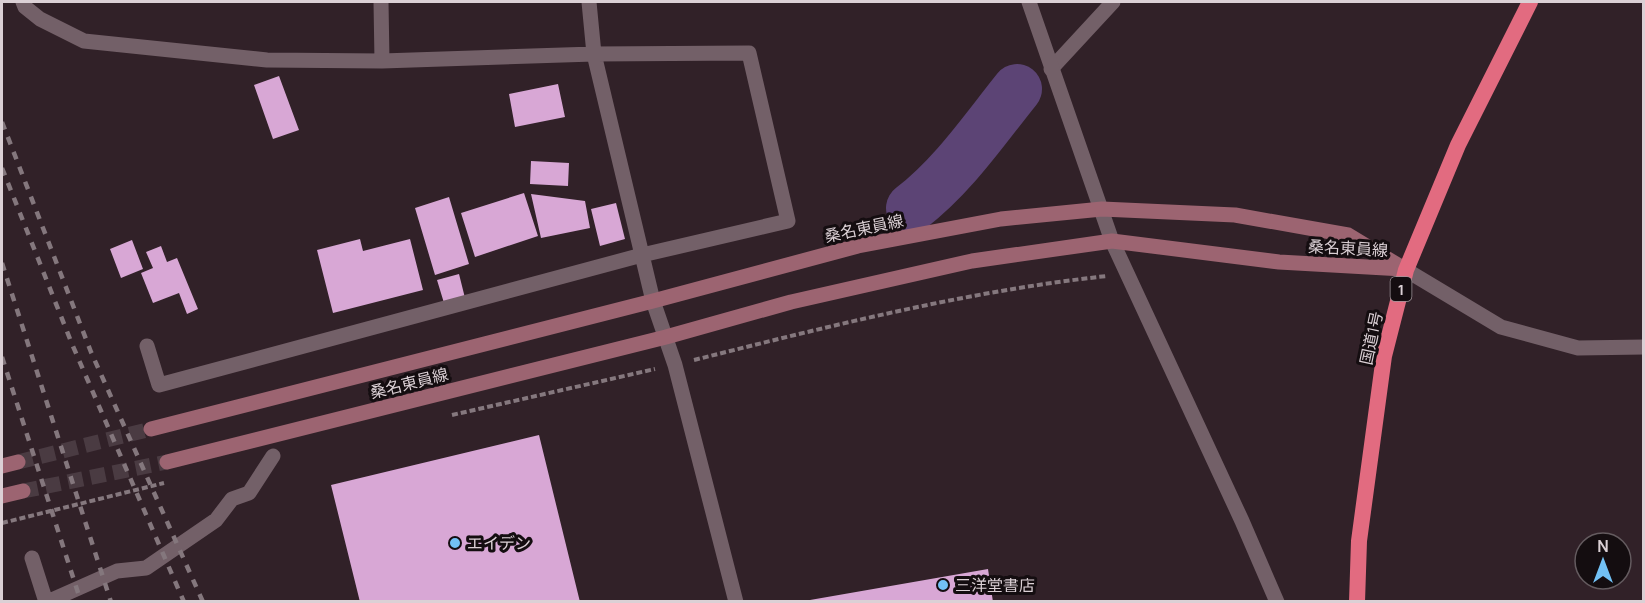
<svg xmlns="http://www.w3.org/2000/svg" width="1645" height="603" viewBox="0 0 1645 603" font-family="Manrope,'Noto Sans JP',sans-serif">
<rect width="100%" height="100%" fill="#312128"/>
<g fill="none" stroke-linecap="round" stroke-linejoin="round">
<path stroke="#5c4475" stroke-width="50" d="M911,208C953,176 984,130 1017,89"/>
</g>
<path fill="#d8a7d5" d="M279,76L299,130L273,139L254,85Z
M558,84L565,117L515,127L509,94Z
M531,161L569,163L568,186L530,184Z
M524,193L538,236L475,257L461,213Z
M531,194L585,201L590,228L541,238Z
M449,197L469,264L435,275L415,208Z
M616,203L625,239L600,246L591,209Z
M360,239L363,251L410,239L423,290L333,313L317,250Z
M132,240L143,269L121,278L110,249Z
M161,246L167,262L177,258L198,309L187,314L179,293L153,303L141,273L153,268L146,252Z
M459,274L465,298L444,303L437,280Z
M539,435L580,602H360L331,485Z
M988,569L993,602H810V600Z"/>
<g fill="none" stroke-linecap="round" stroke-linejoin="round">
<path stroke="#4a3b42" stroke-width="15" stroke-dasharray="15 8" stroke-linecap="butt" d="M18,462L151,429
M23,491L167,462"/>
<path stroke="#85787e" stroke-width="4" stroke-dasharray="6 3" stroke-linecap="butt" d="M694,360C830,326 968,291 1107,276
M452,415L655,369
M2,523L164,483"/>
<path stroke="#736068" stroke-width="15" d="M23,2L25,7L40,19L84,41L267,60L382,61L594,54L749,53L788,221L642,255L159,385L147,346
M381,2L382,61
M589,2L594,54L653,301L675,365L736,602
M1051,69L1113,2
M1112,241L1242,521L1277,602
M1406,270L1501,327L1578,348L1644,347
M32,558L46,602
M47,602L117,571L146,568L216,520L232,499L249,493L273,456"/>
<path stroke="#736068" stroke-width="15" d="M1029,2L1112,241"/>
<path stroke="#9c6471" stroke-width="15" d="M151,429L653,301L858,246L1001,219L1102,209L1235,215L1348,235L1406,270
M167,462L666,337L791,302L972,261L1112,241L1279,262L1403,269
M2,466L18,462
M2,496L23,491"/>
<path stroke="#e26b80" stroke-width="16" d="M1357,602L1359,541L1384,356L1406,270L1458,145L1530,2"/>
<path stroke="#84777d" stroke-width="4.5" stroke-dasharray="8 8" stroke-linecap="butt" d="M2,122L91,352L203,602
M2,168L72,344L184,602
M2,263L111,602
M2,357L81,602"/>
</g>
<g fill="#72c1f5" stroke="#140d10" stroke-width="2">
<circle cx="455" cy="543" r="6"/>
<circle cx="943" cy="585" r="6"/>
</g>
<g text-anchor="middle" dominant-baseline="central" stroke-width="6" stroke-linejoin="round" paint-order="stroke">
<rect fill="#140d10" stroke="#9f969a" stroke-width="1.5" x="1390.5" y="277" width="21" height="24" rx="4.5"/>
<g font-size="15" font-weight="bold" fill="#dbd0d5">
<text x="1401" y="289">1</text>
</g>
<g font-size="16" fill="#dbd0d5" stroke="#140d10">
<text transform="translate(864 228) rotate(-12)">桑名東員線</text>
<text transform="translate(1348 248) rotate(3)">桑名東員線</text>
<text transform="translate(1371 338) rotate(-78)">国道1号</text>
<text transform="translate(409 383) rotate(-14)">桑名東員線</text>
</g>
<g font-size="16" fill="#dbd0d5" stroke="#140d10" text-anchor="start">
<text x="467" y="543">エイデン</text>
<text x="955" y="585">三洋堂書店</text>
</g>
</g>
<rect width="1645" height="603" fill="none" stroke="#dbd0d5" stroke-width="6"/>
<g transform="translate(1603 561)"><circle r="28" fill="#140d10" stroke="#645b5f" stroke-width="1.5"/>
<path d="M0-4.5L10 22L0 15L-10 22Z" fill="#72c1f5"/>
<text y="-9" font-size="16" font-weight="bold" text-anchor="middle" fill="#dbd0d5">N</text>
</g>
</svg>
